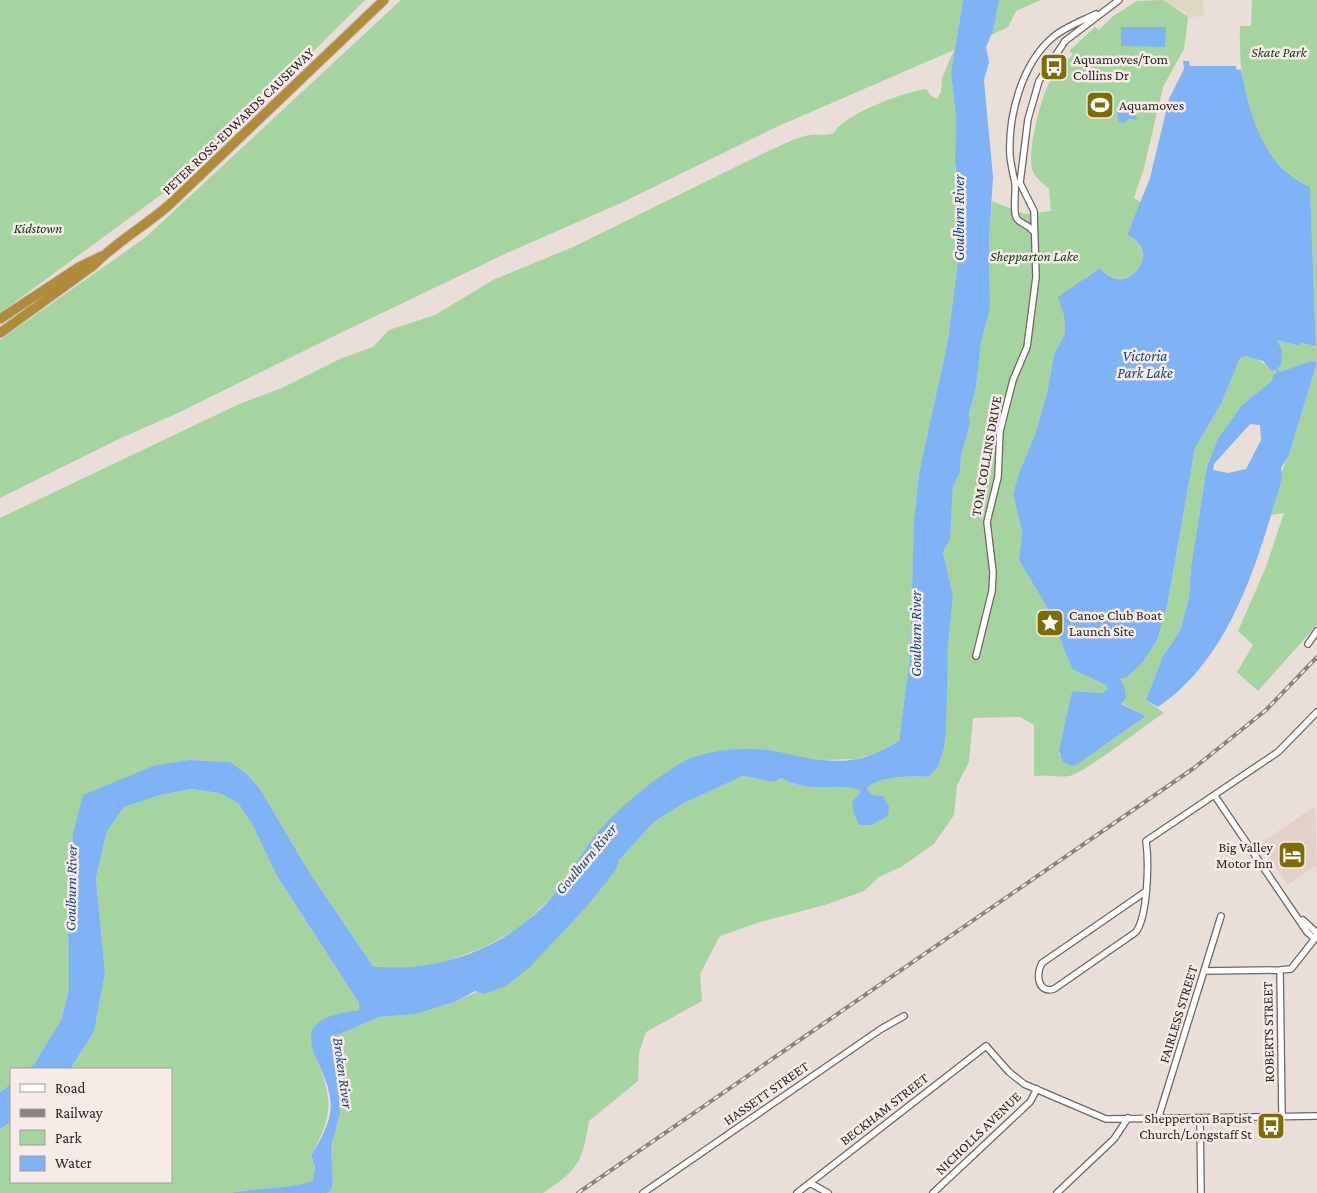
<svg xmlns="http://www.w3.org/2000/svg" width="1317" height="1193" viewBox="0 0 1317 1193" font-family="'Crimson Pro',serif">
<rect width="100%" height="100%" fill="#eaded9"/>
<path fill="#e3d0c8" d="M1315,806L1317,871L1315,866L1288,885L1260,844Z"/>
<path fill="#dfd7c2" d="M1165,0H1203L1204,15L1189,18L1184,11L1169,5Z"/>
<path fill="#a5d4a1" d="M0,0H365L192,172L0,313Z
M401,0H963L951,73L956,117L955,162L960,212V244L948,340L919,473L914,519L910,656L899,741L877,753L856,759L821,760L750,750L706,754L605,824L557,892L521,927L484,947L435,966L397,969L373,966L311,875L260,789L248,775L230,762L190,760L73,834L68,910L69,988L62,1018L35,1063L28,1069H11V1084L0,1092V518L237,405L282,388L342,358L373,347L389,330L435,315L493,280L573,247L768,151C781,146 796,137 810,135C820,134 825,136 834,133C844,114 904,92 926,89L931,96L937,99L941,92L942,78L954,50L774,128L621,203L507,253L332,337L180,412L119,439L0,498V340L146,237Z
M999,0H1041L1016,11L1008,27L991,35Z
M1163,0L1187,16L1188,19L1184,49L1163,87L1144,168L1134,198L1141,202L1127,235C1163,251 1129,300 1100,268L1086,277L1064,315L1065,333L1054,355L1047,393L1036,432L1019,473L1013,494L1022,532L1019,560L1049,611L1072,669L1106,685L1108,689L1102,693L1072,691L1059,755L1078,764L1146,716L1121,703L1120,679L1143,662L1157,640L1167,607L1195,448L1221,404L1240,358C1253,352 1263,362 1271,371L1282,350L1277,340L1300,346L1301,343L1316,346L1310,187C1251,158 1238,86 1240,26H1251L1252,0H1317V625L1258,691L1237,672L1253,645L1238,631L1266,567L1284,513L1271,515C1277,495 1279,472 1289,455L1317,362L1311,361L1274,374L1272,382L1242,405L1218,438L1207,466L1191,567L1189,597L1180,631L1163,656L1146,700L1164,713C1146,724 1084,774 1069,776C1058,778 1046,774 1034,776V725L1020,717L973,718L969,762L957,785L954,815L934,844L901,867L879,877L864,891L825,905L760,922L720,936L700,974L702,1001L646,1032L639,1052L638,1081L589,1121C582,1163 578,1170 543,1193H327L331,1191L333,1181L331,1147L340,1114L337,1069L331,1038L379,1017L416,1014L457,1001L530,967L616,870L619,860L655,821L684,803L743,776L774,782L781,778C811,796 833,780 861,791L852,802L883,796L872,795L867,789C876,776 913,776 929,777L938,766L944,749L948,647L953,598L943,552L950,538L953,487L960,472L961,456L970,424L969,413L976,388L981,342L990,309L989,242L992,201L1024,214L1051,211L1049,189C1043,184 1037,179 1033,172C1026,155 1040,102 1048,85C1054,72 1065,63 1073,54L1069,51L1095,27L1099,30L1112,17L1137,1Z
M191,789L219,793L238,803L252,824L277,876L359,1003V1010L345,1012L310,1040C328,1092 340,1104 311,1156L315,1166L313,1182C286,1190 258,1187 230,1193H0V1129L11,1122V1182H171V1069H70L94,1032L105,973L96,878L107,831L124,807L160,795Z"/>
<path fill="#e1d8b3" d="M1048,613L1061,626L1055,629L1052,634L1039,620Z"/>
<path fill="#80b2f6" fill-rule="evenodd" d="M963,0H999L993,31L986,47L989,62L984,80L993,177L989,242L990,309L981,342L976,388L969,413L970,424L961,456L960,472L953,487L950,539L943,552L953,597L948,647L946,729L944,749L938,766L929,777C913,776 876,776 867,789L872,795L883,796L889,807L888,816L871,825H859L854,814L852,802L861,791C834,780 813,796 781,778L774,782L743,776L684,803L655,821L619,860L616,870L587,906L530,967L506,986L484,994L475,991L457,1001L416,1014L379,1017L331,1038L337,1069L340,1114L331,1147L333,1181L331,1191L327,1193H230C258,1187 286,1190 313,1181L315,1166L311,1156C318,1144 327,1129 330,1114C339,1066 265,1022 359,1010V1003L277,876L252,824L238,803L219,793L191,789L160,795L124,807L107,831L96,878L105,973L94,1032L70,1069H28L35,1063L62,1018L69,988L68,910L70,867L73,834L83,795L153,766L190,760L230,762L248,775L260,789L311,875L373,966C440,975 515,944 557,891C574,869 587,843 606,823C626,802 651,782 676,766C699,750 740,747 768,750C797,755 827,765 857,759C873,756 885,749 899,741L910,656L914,519L919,473L948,340L960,244V212L955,162L956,117L951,73Z
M1121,27H1166L1165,47L1121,46Z
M1183,61H1189L1190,66H1236V69L1241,70C1250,116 1263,166 1310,187L1316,346L1301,343L1300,346L1277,340L1282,350L1281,366L1271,371L1263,361L1246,356L1240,358L1221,404L1195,448L1167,607L1157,640L1143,662L1127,677L1120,679L1124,686L1126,698L1121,704L1146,716L1078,764L1072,766L1063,762L1059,751L1072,691L1102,693L1108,689L1106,685L1072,669L1049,611L1019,560L1022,532L1013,494L1019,473L1036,432L1047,393L1054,355L1065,333L1064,315L1058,297L1100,268C1128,301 1164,250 1127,235L1150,178L1169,99L1184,69Z
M1119,107L1124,110L1134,107L1137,120L1129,119L1123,123L1119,122L1116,109Z
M1311,361L1317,362L1289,455L1281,468L1282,478C1258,560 1232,657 1158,707L1146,700L1163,656L1180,631L1189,597L1191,567L1207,466L1218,438L1242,405L1271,382L1274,374ZM1250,424L1260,425L1261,440L1246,469L1228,473L1213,470L1214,464Z
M11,1084V1122L0,1129V1092Z"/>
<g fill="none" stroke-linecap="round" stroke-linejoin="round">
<path stroke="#80b2f6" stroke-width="2" d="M1276,369L1278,372"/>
<defs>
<path id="minor" d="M1033,231C1028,224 1018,223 1016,217C1013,210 1016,192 1015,183C1013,174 1011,165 1010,156C1008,117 1021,65 1052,38C1064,27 1082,21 1096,14
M1308,644L1317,631
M976,656L992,591L993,572L987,522L998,477L1000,431L1013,380L1027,347L1036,277L1034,211L1020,183L1028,119L1039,81L1065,41L1119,0
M1215,796L1307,932L1315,939
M1145,892L1042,963C1036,973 1037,994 1054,989L1136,932C1148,915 1149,862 1146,841L1278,752L1317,712
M1303,920L1317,933
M1204,971L1280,970
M1282,1116L1280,970L1291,969L1317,936
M1200,1118L1201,1193
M1158,1119L1221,916
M810,1183L828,1193
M643,1193L881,1029L904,1016
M797,1193L986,1046L1009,1072L1024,1084L1106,1119L1317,1116
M933,1193L1030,1102L1037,1089
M1057,1193L1114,1139L1128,1118"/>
<path id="highway" d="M0,319L79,267L102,256
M0,333L94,265C116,242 145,226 169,205L384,0"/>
</defs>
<use href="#minor" stroke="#6f6561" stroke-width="8"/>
<use href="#highway" stroke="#bfbebd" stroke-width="11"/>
<use href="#minor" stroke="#fff" stroke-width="5.5"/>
<use href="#highway" stroke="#b08b3a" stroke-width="9"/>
<defs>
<path id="rail" d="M578,1193L1194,768L1266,710L1317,657"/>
</defs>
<use href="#rail" stroke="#8a827f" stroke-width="4"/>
<use href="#rail" stroke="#f7ebe7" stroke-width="2" stroke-dasharray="5.5" stroke-linecap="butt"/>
</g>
<defs>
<symbol id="bus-square" viewBox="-11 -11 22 22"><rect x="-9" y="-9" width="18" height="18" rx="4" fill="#7f6c06" stroke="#f7ebe7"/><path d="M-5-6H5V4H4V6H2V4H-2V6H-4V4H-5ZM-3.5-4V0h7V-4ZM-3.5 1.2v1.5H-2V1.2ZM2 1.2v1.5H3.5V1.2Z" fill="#fff"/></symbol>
<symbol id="stadium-square" viewBox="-11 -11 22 22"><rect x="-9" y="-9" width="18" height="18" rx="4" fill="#7f6c06" stroke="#f7ebe7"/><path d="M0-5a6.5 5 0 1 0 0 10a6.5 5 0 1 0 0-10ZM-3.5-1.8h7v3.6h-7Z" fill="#fff"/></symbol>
<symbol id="sight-square" viewBox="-11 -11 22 22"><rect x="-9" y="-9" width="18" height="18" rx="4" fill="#7f6c06" stroke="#f7ebe7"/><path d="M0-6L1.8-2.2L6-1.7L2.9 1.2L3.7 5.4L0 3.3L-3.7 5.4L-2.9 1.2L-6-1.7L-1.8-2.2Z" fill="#fff"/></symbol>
<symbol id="hotel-square" viewBox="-11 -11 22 22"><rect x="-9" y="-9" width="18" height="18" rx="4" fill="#7f6c06" stroke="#f7ebe7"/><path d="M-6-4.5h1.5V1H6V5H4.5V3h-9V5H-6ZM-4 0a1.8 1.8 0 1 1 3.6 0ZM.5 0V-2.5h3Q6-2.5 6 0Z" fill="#fff"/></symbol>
</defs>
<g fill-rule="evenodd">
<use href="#bus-square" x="1038" y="51" width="32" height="32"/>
<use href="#stadium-square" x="1084" y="89" width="32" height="32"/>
<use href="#sight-square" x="1034" y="607" width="32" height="32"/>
<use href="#hotel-square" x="1276" y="839" width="32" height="32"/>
<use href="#bus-square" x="1255" y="1110" width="32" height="32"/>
</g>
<g text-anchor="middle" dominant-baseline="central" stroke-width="5" stroke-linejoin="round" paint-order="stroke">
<g font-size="14" font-style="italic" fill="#0f390d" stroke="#f7ebe7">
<text x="1279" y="52">Skate Park</text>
<text x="38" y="228">Kidstown</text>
<text x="1034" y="256">Shepparton Lake</text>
</g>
<g font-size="14" fill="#292523" stroke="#f7ebe7" text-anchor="start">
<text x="1073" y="59">Aquamoves/Tom<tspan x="1073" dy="16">Collins Dr</tspan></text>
<text x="1119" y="105">Aquamoves</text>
<text x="1069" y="615">Canoe Club Boat<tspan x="1069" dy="16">Launch Site</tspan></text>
<text x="1273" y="847" text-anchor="end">Big Valley<tspan x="1273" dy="16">Motor Inn</tspan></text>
<text x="1252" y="1118" text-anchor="end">Shepperton Baptist<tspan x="1252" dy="16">Church/Longstaff St</tspan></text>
</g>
<g font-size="14" fill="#292523" stroke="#f7ebe7">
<text transform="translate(238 121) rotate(-44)">PETER ROSS-EDWARDS CAUSEWAY</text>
<text transform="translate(986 456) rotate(-80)">TOM COLLINS DRIVE</text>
<text transform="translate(1178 1014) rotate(-73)">FAIRLESS STREET</text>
<text transform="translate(1268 1032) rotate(-91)">ROBERTS STREET</text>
<text transform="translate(766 1093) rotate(-35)">HASSETT STREET</text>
<text transform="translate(884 1109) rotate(-38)">BECKHAM STREET</text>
<text transform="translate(978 1133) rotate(-44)">NICHOLLS AVENUE</text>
</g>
<g font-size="15" font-style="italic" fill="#144480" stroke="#f7ebe7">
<text transform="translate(959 218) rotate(-90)">Goulburn River</text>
<text x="1145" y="356">Victoria<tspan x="1145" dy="17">Park Lake</tspan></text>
<text transform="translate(916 634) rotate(-90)">Goulburn River</text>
<text transform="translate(586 859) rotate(-50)">Goulburn River</text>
<text transform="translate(71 888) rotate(-89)">Goulburn River</text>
<text transform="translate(343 1073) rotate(82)">Broken River</text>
</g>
</g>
<rect x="10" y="1068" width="162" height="115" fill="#f7ebe7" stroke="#a59c99"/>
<rect x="20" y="1084" width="25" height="8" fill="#ffffff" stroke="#a59c99"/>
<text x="55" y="1093" font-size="15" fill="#292523">Road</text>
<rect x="20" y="1109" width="25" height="8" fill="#8a827f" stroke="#a59c99"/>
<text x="55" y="1118" font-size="15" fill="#292523">Railway</text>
<rect x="20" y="1130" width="25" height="15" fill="#a5d4a1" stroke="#a59c99"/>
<text x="55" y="1143" font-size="15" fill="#292523">Park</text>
<rect x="20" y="1156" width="25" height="15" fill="#80b2f6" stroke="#a59c99"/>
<text x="55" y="1168" font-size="15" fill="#292523">Water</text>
</svg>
